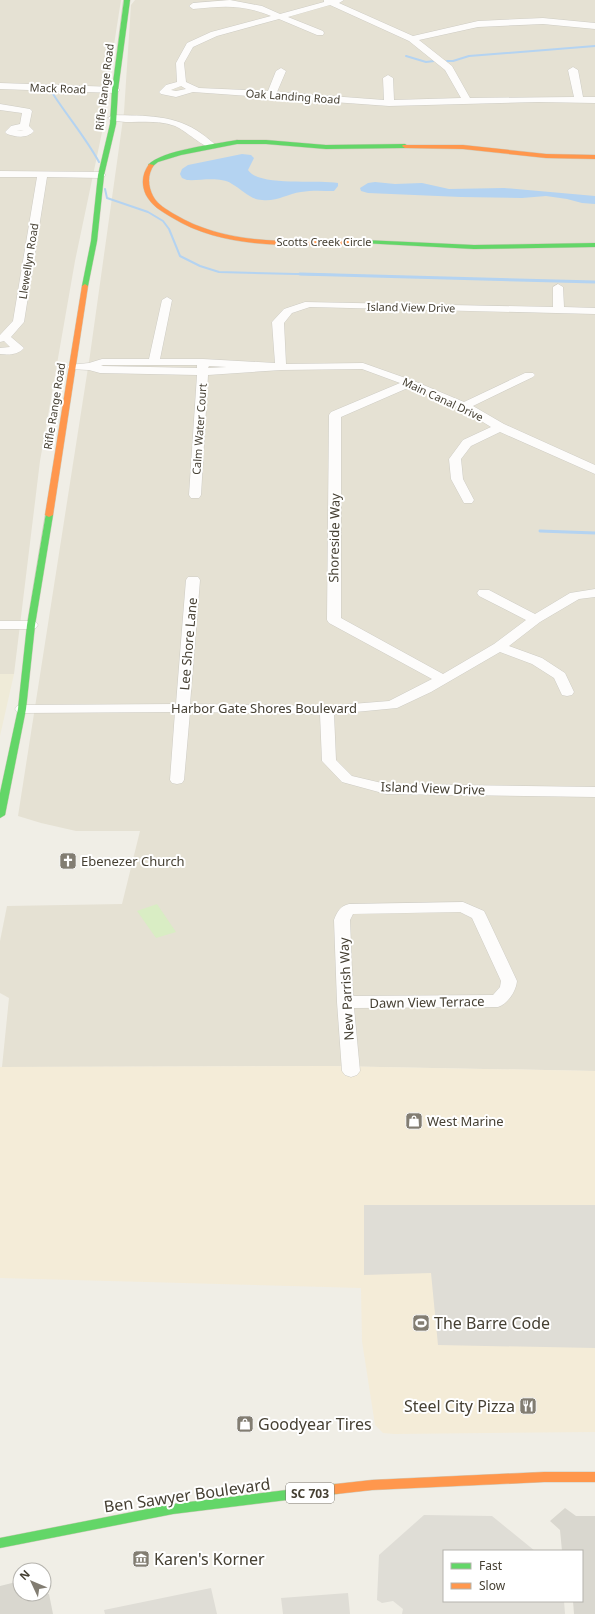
<svg xmlns="http://www.w3.org/2000/svg" width="595" height="1614" viewBox="0 0 595 1614" font-family="'Noto Sans',sans-serif">
<rect width="100%" height="100%" fill="#f0eee6"/>
<path fill="#e5e1d3" d="M0,0H121L111,64L105,118L75,261L40,461L14,674H0Z
M135,0H595V1071L329,1066L2,1067L9,998L0,993V941L7,906L122,904L140,831H76L41,823L18,816L90,355L124,112L131,5Z"/>
<path fill="#f4ecd8" d="M329,1066L595,1071V1432L394,1434L383,1433L375,1425L362,1341L361,1288L0,1278V1067Z"/>
<path fill="#efebd8" d="M0,674H14L0,736Z"/>
<path fill="#d9edc4" d="M157,904L176,932L156,938L137,911Z"/>
<path fill="#dfddd6" d="M364,1205H595V1348L438,1345L431,1273L364,1275Z
M424,1515L492,1516L535,1551H444V1601H564L565,1614H402L403,1609L393,1601L382,1603L377,1600L379,1555Z
M211,1588L217,1614H105L104,1610Z
M348,1593L350,1614H283L281,1598Z"/>
<path fill="#b4d3f1" d="M242,154L251,155L254,158L248,170C259,187 318,179 338,183V186L334,191C323,191 312,190 301,192C287,194 276,202 262,200C249,199 243,190 232,184C220,176 200,181 187,180L182,178L180,174L182,169L188,165Z
M375,182L395,184L422,183L449,189L504,188L595,196V204L582,203L567,199L546,196L522,198L461,197L368,193L361,191L360,188L368,183Z"/>
<g fill="none" stroke-linecap="round" stroke-linejoin="round">
<path stroke="#b4d3f1" stroke-width="2" d="M406,56L426,62L434,61
M447,61H453L469,56L595,46
M53,94C68,117 86,138 99,162
M105,189L107,198L148,212L163,221L169,229L180,256L200,266L219,272L338,275"/>
<path stroke="#b4d3f1" stroke-width="3" d="M300,274L595,282
M540,531L595,533"/>
</g>
<path fill="#d9d7cf" d="M565,1508L576,1516H595V1614H574L573,1601H582V1551H562L560,1530L550,1521Z
M20,1581V1594H49L53,1614H0V1586Z"/>
<g fill="none" stroke-linecap="round" stroke-linejoin="round">
<defs>
<path id="street" d="M230,0L262,6L280,14L324,2V0H344L339,3L413,36L478,21L543,18L595,23V29L543,24L478,27L419,40L452,66L470,98L574,97L568,70L573,67L578,70L583,97H595V103L538,102L389,106L193,92L176,97L161,94L159,92L166,85L177,82L176,63L187,43L211,32L271,16C242,4 223,6 193,9L189,6L193,3ZM330,5L409,41L445,70L461,98L394,100L393,78L388,75L383,78L384,100L277,92L286,71L281,68L276,71L268,91L199,88L186,82L184,63L193,47L217,36L279,19L317,35H323L324,33L323,31L288,17ZM181,86L186,89L176,91L171,90Z
M0,83L115,87L120,90L115,93L0,89Z
M0,104L30,109L32,111L29,126L34,131C27,139 16,137 7,134L5,132L11,126L20,124L22,113L0,110ZM21,130H24L16,131Z
M113,115C145,116 175,114 202,134C207,138 212,141 216,146L214,148C206,150 185,130 175,126C153,118 131,125 110,120L108,118Z
M0,171L101,172L106,175L101,178L47,177L24,322L11,337L24,348C18,355 8,355 0,354V348L10,347L4,341L0,342V335L13,321L37,177H0Z
M558,284L563,287L564,307L595,308V314L310,307L292,313L284,323L286,364L363,363L414,381L464,402L525,373H533L535,375L533,377L473,406L504,424L595,465V474L500,432L471,446L461,459L463,479L474,500L472,503H464L451,479L449,459L463,440L491,427L460,408L410,387L341,417V618L443,674L494,644L526,620L479,596L477,593L479,590H489L535,614L570,593L595,589V597L579,599L540,622L509,646L542,658L565,673L574,692L572,695L567,696L562,695L554,678L532,664L500,652L431,692L397,708L334,714L336,760L352,776L386,784L595,787V797L386,794L342,782L322,761L320,714L190,712L184,780L182,783L177,784L172,783L170,780L175,712L22,713L17,712L15,709L17,706L22,705L176,704L186,580L188,577H198L200,580L190,704L327,706L389,701L432,679L329,623L327,620L329,415L331,412L400,383L362,369L281,370L208,375L201,495L199,498H191L189,495L197,375L100,373L89,370L69,369L67,367L69,365L89,363L102,359H149L162,300L167,297L172,300L160,359H203L275,363L272,322L284,309L305,302L553,307V287ZM103,365H197V368L101,366ZM209,366L227,367L208,368Z
M0,621H31L36,622L38,625L36,628L31,629H0Z
M463,902L484,911L486,915L517,981C516,991 508,1004 498,1007L354,1008L360,1071L357,1075L351,1077L345,1075L342,1071L337,1002L334,920C337,912 340,906 349,904ZM460,912L472,918L501,981L500,987L493,995L353,996L350,920L353,914Z"/>
<path id="fast" d="M124,0H130L118,90L116,124L104,175L97,241L88,286L85,288L82,286L91,241L98,175L110,124L112,90Z
M237,140H266L326,145L405,144L408,146L405,148L326,149L266,144H237L181,155L158,162L153,166L148,165C162,150 216,144 237,140Z
M364,240L474,245L595,243V247L474,249L362,243V241Z
M46,513H52L53,515L35,625L26,709L5,815L0,818V793L18,709L27,625Z
M336,1484L340,1485L342,1489L340,1493L336,1494L173,1514L0,1548V1538L173,1504Z"/>
<path id="slow" d="M403,145H463L546,154L595,155V159L546,158L463,149L405,148L402,146Z
M149,164L154,165C147,175 148,186 153,196C158,205 166,209 174,214C230,248 301,241 364,240L367,242L364,244C301,245 227,252 171,217C161,211 152,206 146,195C141,184 142,174 149,164Z
M85,284L88,286L53,515L49,517L45,515L82,286Z
M544,1472H595V1482H544L372,1490L336,1494L332,1493L330,1489L332,1485L336,1484L372,1480Z"/>
</defs>
<use href="#street" stroke="#ceccc4" stroke-width="1"/>
<use href="#fast" stroke="#d0ccbd" stroke-width="1"/>
<use href="#slow" stroke="#d0ccbd" stroke-width="1"/>
<use href="#street" fill="#fdfcfb" fill-rule="evenodd"/>
<use href="#fast" fill="#63d668" fill-rule="evenodd"/>
<use href="#slow" fill="#ff974d" fill-rule="evenodd"/>
</g>
<defs>
<symbol id="church-square" viewBox="-11 -11 22 22"><rect x="-9" y="-9" width="18" height="18" rx="4" fill="#827d72" stroke="#fff"/><path d="M-1.2-6h2.4v3.5h3.3v2.4h-3.3V6h-2.4V-.1h-3.3v-2.4h3.3Z" fill="#fff"/></symbol>
<symbol id="shop-square" viewBox="-11 -11 22 22"><rect x="-9" y="-9" width="18" height="18" rx="4" fill="#827d72" stroke="#fff"/><path d="M-5-2.5h2.3a2.7 3.5 0 0 1 5.4 0H5L5.5 6h-11ZM-1.5-2.5h3a1.5 2.3 0 0 0-3 0Z" fill="#fff"/></symbol>
<symbol id="stadium-square" viewBox="-11 -11 22 22"><rect x="-9" y="-9" width="18" height="18" rx="4" fill="#827d72" stroke="#fff"/><path d="M0-5a6.5 5 0 1 0 0 10a6.5 5 0 1 0 0-10ZM-3.5-1.8h7v3.6h-7Z" fill="#fff"/></symbol>
<symbol id="restaurant-square" viewBox="-11 -11 22 22"><rect x="-9" y="-9" width="18" height="18" rx="4" fill="#827d72" stroke="#fff"/><path d="M-5-6h1v4h1v-4h1v4h1v-4h1v5L-1.5 .5V6h-2V.5L-5-1ZM5-6V6H3V1.5H1.5Q1.5-4 5-6Z" fill="#fff"/></symbol>
<symbol id="museum-square" viewBox="-11 -11 22 22"><rect x="-9" y="-9" width="18" height="18" rx="4" fill="#827d72" stroke="#fff"/><path d="M0-6L6-3V-2H-6V-3ZM-5-1h2V3h-2ZM-1-1h2V3h-2ZM3-1h2V3H3ZM-6 4H6V6H-6Z" fill="#fff"/></symbol>
</defs>
<g fill-rule="evenodd">
<use href="#church-square" x="58" y="851" width="20" height="20"/>
<use href="#shop-square" x="404" y="1111" width="20" height="20"/>
<use href="#stadium-square" x="411" y="1313" width="20" height="20"/>
<use href="#restaurant-square" x="518" y="1396" width="20" height="20"/>
<use href="#shop-square" x="235" y="1414" width="20" height="20"/>
<use href="#museum-square" x="131" y="1549" width="20" height="20"/>
</g>
<g text-anchor="middle" dominant-baseline="central" stroke-width="4" stroke-linejoin="round" paint-order="stroke">
<g font-size="11" fill="#464033" stroke="#fff">
<text transform="translate(104 87) rotate(-83)">Rifle Range Road</text>
<text transform="translate(58 88) rotate(2)">Mack Road</text>
<text transform="translate(293 96) rotate(4)">Oak Landing Road</text>
<text x="324" y="241">Scotts Creek Circle</text>
<text transform="translate(28 261) rotate(-81)">Llewellyn Road</text>
<text transform="translate(411 307) rotate(1)">Island View Drive</text>
<text transform="translate(443 399) rotate(25)">Main Canal Drive</text>
<text transform="translate(54 406) rotate(-81)">Rifle Range Road</text>
<text transform="translate(199 429) rotate(-86)">Calm Water Court</text>
</g>
<rect fill="#fff" stroke="#7e7970" stroke-width="1" x="286" y="1483" width="48" height="20" rx="3"/>
<g font-size="12" font-weight="bold" fill="#464033">
<text x="310" y="1493">SC 703</text>
</g>
<g font-size="13" fill="#464033" stroke="#fff">
<text transform="translate(334 538) rotate(-89)">Shoreside Way</text>
<text transform="translate(188 644) rotate(-85)">Lee Shore Lane</text>
<text x="264" y="708">Harbor Gate Shores Boulevard</text>
<text transform="translate(433 788) rotate(2)">Island View Drive</text>
<text transform="translate(346 989) rotate(-93)">New Parrish Way</text>
<text transform="translate(427 1002) rotate(-1)">Dawn View Terrace</text>
</g>
<g font-size="13" fill="#464033" stroke="#fff" text-anchor="start">
<text x="81" y="861">Ebenezer Church</text>
<text x="427" y="1121">West Marine</text>
</g>
<g font-size="16" fill="#464033" stroke="#fff" text-anchor="start">
<text x="434" y="1323">The Barre Code</text>
<text x="515" y="1406" text-anchor="end">Steel City Pizza</text>
<text x="258" y="1424">Goodyear Tires</text>
<text x="154" y="1559">Karen's Korner</text>
</g>
<g font-size="16" fill="#464033" stroke="#fff">
<text transform="translate(187 1495) rotate(-8)">Ben Sawyer Boulevard</text>
</g>
</g>
<rect x="443" y="1550" width="140" height="52" fill="#ffffff" stroke="#b5b3ad"/>
<rect x="451" y="1563" width="20" height="6" fill="#63d668" stroke="#b5b3ad"/>
<text x="479" y="1570" font-size="12" fill="#464033">Fast</text>
<rect x="451" y="1583" width="20" height="6" fill="#ff974d" stroke="#b5b3ad"/>
<text x="479" y="1590" font-size="12" fill="#464033">Slow</text>
<g transform="translate(32 1582) rotate(314)"><circle r="19" fill="#ffffff" stroke="#b5b3ad"/>
<path d="M0-3L7 15L0 10L-7 15Z" fill="#827d72"/>
<text y="-6" font-size="11" font-weight="bold" text-anchor="middle" fill="#464033">N</text>
</g>
</svg>
